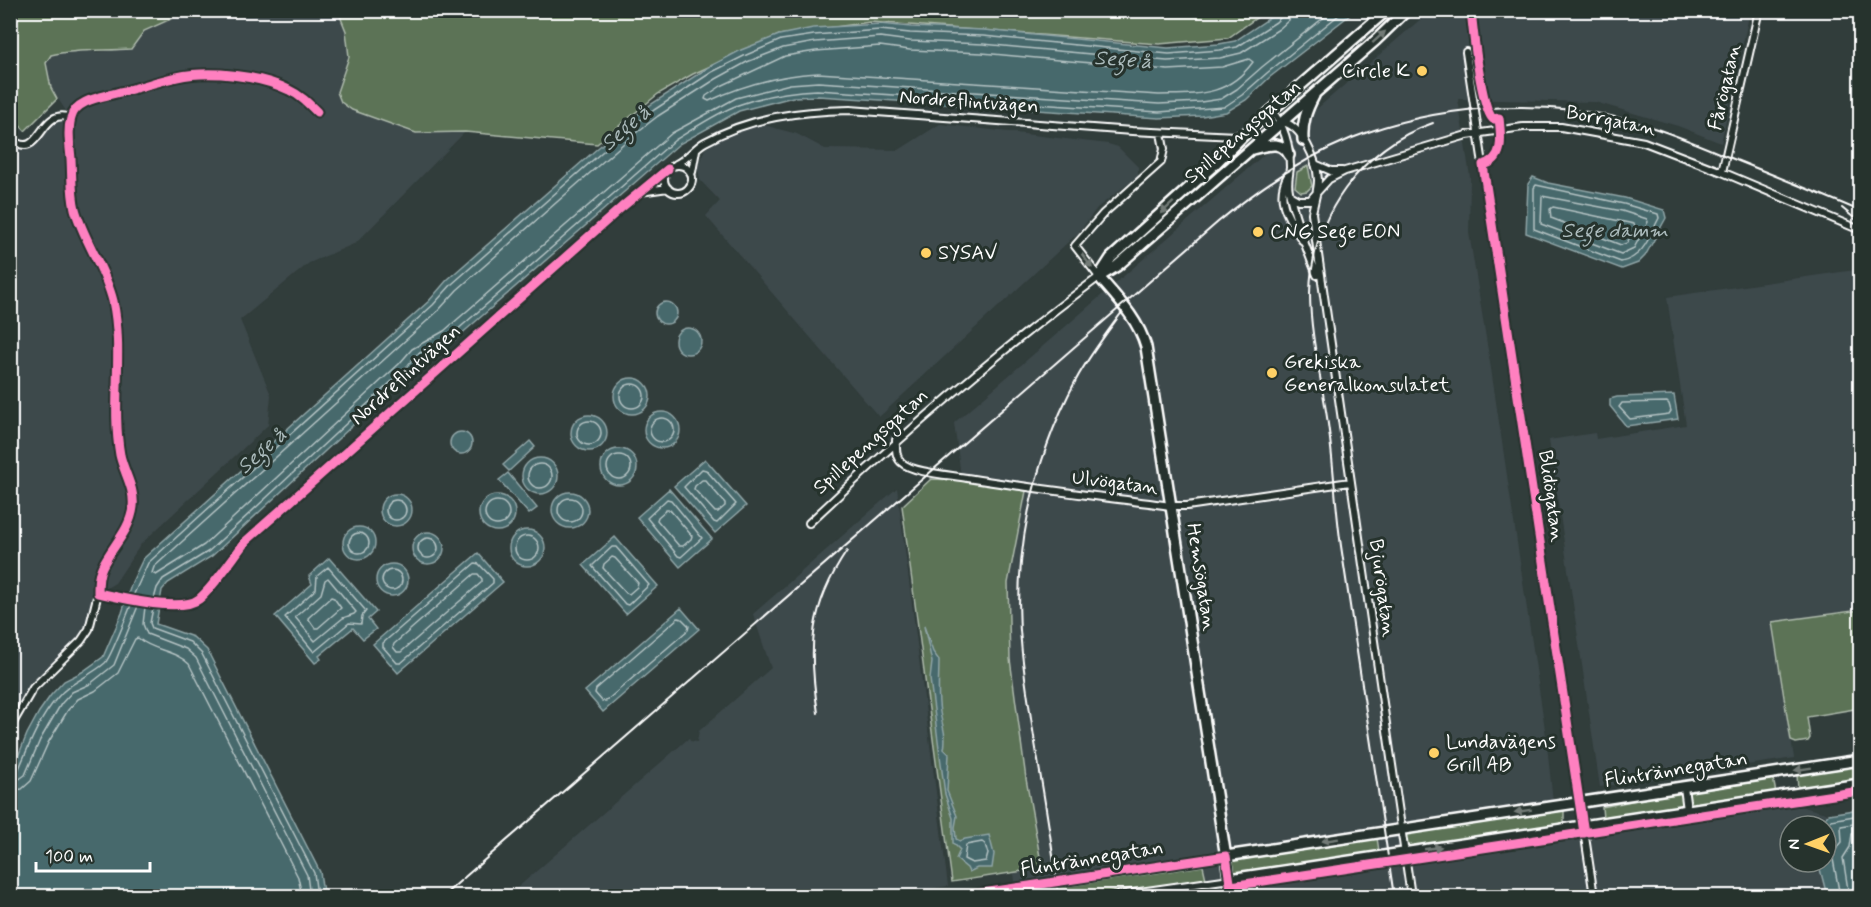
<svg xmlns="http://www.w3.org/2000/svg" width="1871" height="907" viewBox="0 0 1871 907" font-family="Mynerve,sans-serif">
<rect width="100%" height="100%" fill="#313d3b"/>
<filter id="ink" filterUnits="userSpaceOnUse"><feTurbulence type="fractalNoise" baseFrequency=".0167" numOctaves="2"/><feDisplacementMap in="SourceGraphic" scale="12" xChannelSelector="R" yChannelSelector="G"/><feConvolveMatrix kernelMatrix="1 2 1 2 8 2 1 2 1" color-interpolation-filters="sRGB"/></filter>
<g filter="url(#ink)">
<path fill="#3e494c" d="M177,11H338L346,31L349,57L346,69L352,110L416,133L465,132L356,243L309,263L240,320L271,395L268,425L141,544L115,583L98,593L89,629L44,676L11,728V138L25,146L57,116L70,117L51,88L46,63L51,55L70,51L97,52L131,49L144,31L171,19Z
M1430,11H1750L1721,143L1678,126L1595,102L1458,99L1470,177L1469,233L1491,369L1546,736L1557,840L1792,804L1829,814L1821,822L1824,826H1790V862H1821L1820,869L1827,896H1017L954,423Z
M756,123L797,134L825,149L899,150L940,124L1108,144L1118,147L1138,167V176L1097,208L1080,231L879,417L706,216L720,201L700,180L698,168L705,149L729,133Z
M1855,270L1860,308V610L1772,622L1794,758L1600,787L1549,440L1595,433L1596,439L1686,425L1667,297Z
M897,488L948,886L879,896H508L689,738L690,741L697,742L699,731L771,668L753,614Z"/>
<path fill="#5b7357" stroke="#adb9ab" stroke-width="1.5" d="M11,10H177V11L171,19L144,31L131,49C104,51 77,49 51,55L46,63L51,88L57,99L25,131L11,116Z
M338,11H1266L1228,38L1159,44L870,22L779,35L693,74L658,94L597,144L465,132L416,133L352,110L341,102L337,92L349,57L346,31Z
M1308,166L1312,186L1307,191L1301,192L1295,187L1297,172Z
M931,479L959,480L1026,491L1008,583L1010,659L1026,779L1042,868L952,882L902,506Z
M1860,610V708L1807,717L1810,738L1808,741L1796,743L1791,741L1772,622Z
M1860,766V780L1798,789L1797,775Z
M1773,778L1776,793L1691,806L1688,791Z
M1681,791L1684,807L1603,819L1602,807Z
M1564,809V823L1407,848L1405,833Z
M1377,838L1379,851L1233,874L1232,861Z
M1203,866L1206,879L1085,896H1040V890Z"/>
<path fill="#46696c" stroke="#90a5a7" stroke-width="1.5" d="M1280,11H1355L1270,77L1246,100L1226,112L1202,116L1159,118L818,96L793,97L739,111L679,144L451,343L420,360L409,373L212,556L168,583L162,590L156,624L193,637L207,650L320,872L322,886L328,896H11V774L27,734L39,712L51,695L64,681L82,672L103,657L122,613L132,582L143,559L429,301L447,280L623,126L650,105L709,67L741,50L779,35L813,28L880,24L911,27L984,30L1168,48L1219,44L1235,41Z
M1533,177L1548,183L1625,198L1664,210L1666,218L1645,256L1638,263L1622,269L1526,233L1528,184Z
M655 313a11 11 0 1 1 22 0a11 11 0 1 1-22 0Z
M675 341a13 13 0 1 1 26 0a13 13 0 1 1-26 0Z
M614 396a18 18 0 1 1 36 0a18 18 0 1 1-36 0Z
M1674,395L1678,419L1626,426L1610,406V399L1617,397Z
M644 430a18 18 0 1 1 36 0a18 18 0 1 1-36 0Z
M571 433a18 18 0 1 1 36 0a18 18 0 1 1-36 0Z
M450 443a11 11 0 1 1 22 0a11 11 0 1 1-22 0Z
M530,441L535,447L509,471L503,465Z
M601 467a18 18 0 1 1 36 0a18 18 0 1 1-36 0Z
M522 476a18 18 0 1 1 36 0a18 18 0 1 1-36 0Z
M705,459L746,506L715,533L674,486Z
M508,473L537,508L529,514L499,480Z
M669,489L712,539L680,567L637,517Z
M552 510a18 18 0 1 1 36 0a18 18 0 1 1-36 0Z
M380 510a16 16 0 1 1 32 0a16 16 0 1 1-32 0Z
M479 513a18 18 0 1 1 36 0a18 18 0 1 1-36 0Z
M343 543a16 16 0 1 1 32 0a16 16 0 1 1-32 0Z
M509 548a18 18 0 1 1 36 0a18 18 0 1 1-36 0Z
M412 548a16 16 0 1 1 32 0a16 16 0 1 1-32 0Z
M615,537L658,586L626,614L583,565Z
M478,553L503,582L398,673L373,644Z
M329,558L376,612L368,619L376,629L363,639L353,628L319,656L321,659L315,663L275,616L312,584L309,576Z
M376 580a16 16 0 1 1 32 0a16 16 0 1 1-32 0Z
M681,608L699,629L603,712L585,691Z
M924,626L933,652L939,660C939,677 937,694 940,712C942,725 947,735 944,749L949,754L947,791L957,816L955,827L956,839L960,841L965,839L989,835L994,854L992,868H977L969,872L967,868L956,859L960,850L953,843V818L945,794L930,679L932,662Z
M1860,809V896H1827L1820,869L1821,862H1826V843L1829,838L1828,828L1821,822L1829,814Z"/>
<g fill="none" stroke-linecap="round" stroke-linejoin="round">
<path stroke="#b5c3c4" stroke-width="1.5" d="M1291,10L1289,20L1279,29L1241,53L1220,58L1167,61L983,44L910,41L880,37L815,42L783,48L747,62L716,79L658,116L632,136L457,290L438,311L154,567L152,573L156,575L204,545L399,364L412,349L444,331L672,133L736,98L790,84L818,82L1159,104L1201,102L1221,99L1237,89L1262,67L1333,10
M880,46L910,50L982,53L1168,70L1222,67L1249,59L1253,62C1227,97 1198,94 1159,95L818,73C780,75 743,85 709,101L705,99L706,96L721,86L785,56L816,51Z
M1536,185L1624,204L1658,214L1659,218C1649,237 1644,257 1621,262L1534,229V188Z
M1542,196L1622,211L1647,219L1648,222L1634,248L1621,254L1541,224Z
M1553,207L1634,224L1635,227L1627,243L1621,245L1551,218L1550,209Z
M620 396a12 12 0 1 1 24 0a12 12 0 1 1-24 0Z
M1667,402L1669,404L1671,411L1669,414L1630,419L1619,407L1622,403Z
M650 430a12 12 0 1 1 24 0a12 12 0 1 1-24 0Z
M577 433a12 12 0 1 1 24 0a12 12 0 1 1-24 0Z
M607 467a12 12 0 1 1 24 0a12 12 0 1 1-24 0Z
M528 476a12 12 0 1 1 24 0a12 12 0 1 1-24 0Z
M702,469L706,470L736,504L717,523L714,522L684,487Z
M702,480H705L725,503V506L718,512H715L694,489L695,486Z
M558 510a12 12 0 1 1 24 0a12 12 0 1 1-24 0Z
M667,499L671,500L702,538L681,557L678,556L647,518Z
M386 510a10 10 0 1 1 20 0a10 10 0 1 1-20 0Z
M485 513a12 12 0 1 1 24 0a12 12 0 1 1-24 0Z
M666,510H670L692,536L691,539L683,546H679L657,520L658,517Z
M349 543a10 10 0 1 1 20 0a10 10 0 1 1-20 0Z
M515 548a12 12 0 1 1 24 0a12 12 0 1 1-24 0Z
M418 548a10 10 0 1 1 20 0a10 10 0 1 1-20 0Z
M612,547H616L649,585L628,605L625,604L592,566Z
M612,557L615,558L638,583L637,587L629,594L626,593L603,568L604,564Z
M475,563L479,564L493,579V583L401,663H397L383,647V643Z
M328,567L366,611L362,616L361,624L349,623L314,652L285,617L316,589L317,576Z
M382 580a10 10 0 1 1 20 0a10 10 0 1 1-20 0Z
M474,574H478L482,579V582L401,652H397L393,647L394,644Z
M328,578L356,612L354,614L343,618L315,641L295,617L321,594L325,580Z
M133,596L148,563L433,305L452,284L627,130L654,110L712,72L744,56L781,40L814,35L880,30L910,33L983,36L1169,54L1220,50L1237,47L1276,22L1282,16L1283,10
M331,597L334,598L341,608L318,628H315L308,618Z
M154,599L157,588L163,579L209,551L405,369L416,355L448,338L675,140C695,128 716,113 738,105C763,96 791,91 817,90L1159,112L1224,107L1242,95L1267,73L1345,10
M145,607L143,624L147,634L186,649L196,658L307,875L309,890L312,896
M153,608L150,623L152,628L190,642L202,654L314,873L316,888L321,896
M678,618L682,619L689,626L688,630L606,701H602L595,693L596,689Z
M10,774L18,771C29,745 39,719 57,698C70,682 89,677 105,663C111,657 127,615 131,605
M10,782L18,780L25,775L40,740L61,704L72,692L90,684L114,665L138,606
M10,791L22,789L31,781L48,743L68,710L78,699L95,691L118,673L135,639L138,638C153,651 175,650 189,664L298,877L302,896
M982,842L985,844L988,854L986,861L972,863L964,859L966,845Z
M1826,846L1832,845L1835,840L1834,833L1828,827L1831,820L1860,815
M1840,896L1832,854L1842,842L1841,826L1860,823
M1849,896L1843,858L1850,847L1852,834L1860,832"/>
<defs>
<path id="street" d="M1466,52L1594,896
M1272,111C1285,127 1290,147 1290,168C1289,175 1287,183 1289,191C1295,220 1306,248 1317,275
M317,112C308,103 300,95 289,90C259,75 209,70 177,77C158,81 139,88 120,92C104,97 75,99 71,118C67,131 70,146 71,159C72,175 71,193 75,209C84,241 105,268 113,301C124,352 111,404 120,455C124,473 135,488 133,507C130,531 112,546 102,567C98,575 98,584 98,593C120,598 182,613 199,599C213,588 234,556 246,541L622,207L668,169
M1282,122C1302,125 1317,160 1318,180C1318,190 1314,202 1312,213L1411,896
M10,138C42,165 38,105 71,118
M676,164C688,159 694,148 705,142C751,117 799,111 850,110L1132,131L1236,136L1243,133
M1315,164L1331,171H1342
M664 179a14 14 0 1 1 28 0a14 14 0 1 1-28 0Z
M692,172L696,150
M1722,172L1759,10
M1288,175C1274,199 1289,219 1302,240
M640,192L668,188
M1291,196L1298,200H1310L1329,179L1345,171L1467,135L1523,127H1561L1644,142L1722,172L1860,230
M896,440C896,448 895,456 901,462C912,473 951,475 967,478C1035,489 1104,497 1172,506H1187L1350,482
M809,523C902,435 996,353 1099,277L1075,246L1103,214L1161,162L1164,149L1161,133
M10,728L33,688L81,641L89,629L98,593
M1684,787L1687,810
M963,896L1226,856
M1112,896L1230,879"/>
<path id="secondary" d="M1303,140C1302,123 1306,111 1314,96
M1252,149C1266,146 1281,139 1289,155
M1100,275L1111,258L1211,168L1247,132L1387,10
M1099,277C1118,299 1138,319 1146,347L1232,896
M1099,277L1117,266L1376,40L1407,10
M1226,856L1860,760
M1230,879L1860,784"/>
</defs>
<use href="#street" stroke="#fff" stroke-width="10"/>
<use href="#secondary" stroke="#fff" stroke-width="14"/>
<use href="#street" stroke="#26332d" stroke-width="6"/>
<use href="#secondary" stroke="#26332d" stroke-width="9"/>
<path stroke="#fff" stroke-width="2" d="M1842,208L1860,223
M818,713C808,648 809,607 847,551
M443,896L1218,222C1259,188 1303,158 1352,138C1436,105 1537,98 1624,119C1659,128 1693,142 1726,156C1771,174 1816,192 1860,211
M1058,896C1050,815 1031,735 1022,653C1011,559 1032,463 1076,380C1089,356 1106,334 1122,312
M1394,896L1341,546C1335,505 1334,464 1328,424C1322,381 1310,336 1310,293C1311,217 1362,147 1433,123"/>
<defs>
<path id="cycleway" d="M1471,10C1473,30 1481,108 1493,119L1499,118C1501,136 1505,160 1483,165L1584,833
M317,112C308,103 300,95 289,90C259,75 209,70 177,77C158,81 139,88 120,92C104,97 75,99 71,118C67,131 70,146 71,159C72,175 71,193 75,209C84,241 105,268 113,301C124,352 111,404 120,455C124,473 135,488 133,507C130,531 112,546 102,567C98,575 98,584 98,593C120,598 182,613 199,599C213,588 234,556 246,541L622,207L668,169
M1231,886L1860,791
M963,896L1226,856L1232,896"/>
</defs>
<use href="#cycleway" stroke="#26332d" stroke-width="13"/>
<use href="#cycleway" stroke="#ff80c0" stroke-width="9"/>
</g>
<defs><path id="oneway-solid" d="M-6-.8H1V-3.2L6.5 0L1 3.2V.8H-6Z" transform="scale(1.5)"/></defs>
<g fill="#727a76">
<use href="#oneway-solid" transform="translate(1379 37) rotate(-42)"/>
<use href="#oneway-solid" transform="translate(1167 208) rotate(138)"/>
<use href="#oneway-solid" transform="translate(1087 261) rotate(53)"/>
<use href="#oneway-solid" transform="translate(1803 769) rotate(171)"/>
<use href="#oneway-solid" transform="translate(1523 811) rotate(171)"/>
<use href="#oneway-solid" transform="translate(1330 840) rotate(171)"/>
<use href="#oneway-solid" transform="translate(1433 848) rotate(-8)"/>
</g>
</g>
<g fill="#ffd166" stroke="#26332d" stroke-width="2">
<circle cx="1422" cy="71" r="6"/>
<circle cx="1258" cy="232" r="6"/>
<circle cx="926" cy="253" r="6"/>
<circle cx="1272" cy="373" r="6"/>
<circle cx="1434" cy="753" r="6"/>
</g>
<g text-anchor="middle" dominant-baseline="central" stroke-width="6" stroke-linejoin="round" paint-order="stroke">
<g font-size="20" fill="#fff" stroke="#26332d" text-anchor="start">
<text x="1410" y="71" text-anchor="end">Circle K</text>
<text x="1270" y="232">CNG Sege EON</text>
<text x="938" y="253">SYSAV</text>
<text x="1284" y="362">Grekiska<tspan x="1284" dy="23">Generalkonsulatet</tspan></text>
<text x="1446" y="742">Lundavägens<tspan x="1446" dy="23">Grill AB</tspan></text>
</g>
<g font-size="20" fill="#fff" stroke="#26332d">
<text transform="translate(1725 87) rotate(-77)">Fårögatan</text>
<text transform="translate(969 102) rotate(4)">Nordreflintvägen</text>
<text transform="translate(1611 121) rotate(11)">Borrgatan</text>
<text transform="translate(1243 132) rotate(-41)">Spillepengsgatan</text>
<text transform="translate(406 375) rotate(-42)">Nordreflintvägen</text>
<text transform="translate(871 442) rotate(-42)">Spillepengsgatan</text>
<text transform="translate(1115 483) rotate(7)">Ulvögatan</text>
<text transform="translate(1551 496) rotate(82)">Blidögatan</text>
<text transform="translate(1201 577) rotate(81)">Hemsögatan</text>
<text transform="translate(1382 588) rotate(82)">Bjurögatan</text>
<text transform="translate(1676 770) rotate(-9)">Flintrännegatan</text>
<text transform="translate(1092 859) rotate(-9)">Flintrännegatan</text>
</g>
<g font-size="21" font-style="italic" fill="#acbcbd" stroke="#26332d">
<text transform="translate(1123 60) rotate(4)">Sege å</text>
<text transform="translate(626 128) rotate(-41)">Sege å</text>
<text x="1615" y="231">Sege damm</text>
<text transform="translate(262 451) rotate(-42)">Sege å</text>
</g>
</g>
<rect width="1871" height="907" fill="none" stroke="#26332d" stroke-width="36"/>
<rect x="18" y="18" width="1835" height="871" fill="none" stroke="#fff" stroke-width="2" filter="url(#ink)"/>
<g transform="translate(1808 844) rotate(269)"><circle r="28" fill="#26332d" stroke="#7d8581" stroke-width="1.5"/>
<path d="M0-4.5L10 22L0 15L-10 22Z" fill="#ffd166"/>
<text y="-9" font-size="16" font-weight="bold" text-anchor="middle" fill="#ffffff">N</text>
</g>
<path d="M36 862v9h114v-9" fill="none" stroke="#ffffff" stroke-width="3"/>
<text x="45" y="862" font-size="18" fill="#ffffff" stroke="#26332d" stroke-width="4.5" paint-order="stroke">100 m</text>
</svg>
